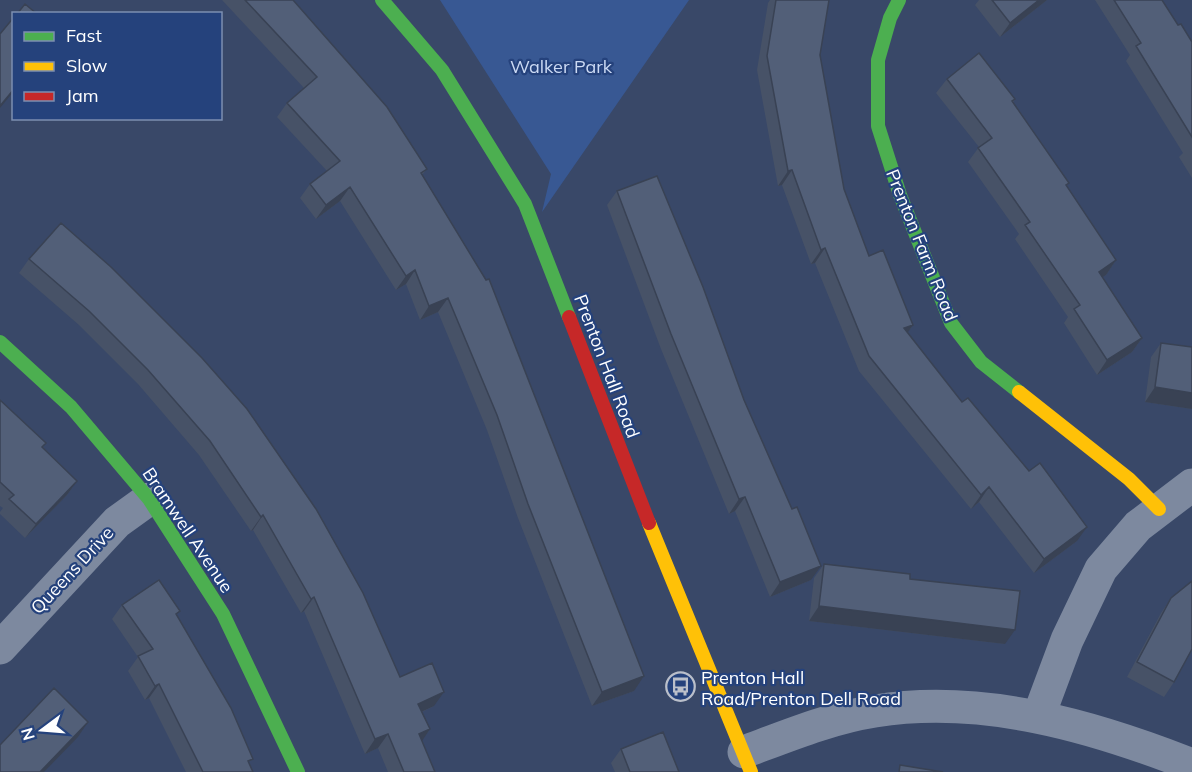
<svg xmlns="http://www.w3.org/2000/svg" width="1192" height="772" viewBox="0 0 1192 772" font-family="Mulish,sans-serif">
<rect width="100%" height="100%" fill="#394868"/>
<path fill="#385893" d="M440,0H689L542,212L551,174Z"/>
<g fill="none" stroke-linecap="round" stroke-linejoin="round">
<path stroke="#7d899f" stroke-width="33" d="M0,648L117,522L149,499
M1039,715L1067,640L1101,569L1138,526L1192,485
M744,752C787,736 830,718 875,711C983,694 1093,726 1192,765"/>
<path stroke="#4caf50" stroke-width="14" d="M382,0L442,70L525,204L569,317
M899,0L890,18L878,60V126L900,195L951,323L981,362L1019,392
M0,342L71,407L149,499L223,614L298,772"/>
<path stroke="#ffc107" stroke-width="14" d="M1019,392L1129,479L1159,509
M649,523L751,772"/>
<path stroke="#c62828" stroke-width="14" d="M569,317L649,523"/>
</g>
<path fill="#475267" d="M222,0H293L427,169L422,175L634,691L592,706L518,518L487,430L438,312L420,320L406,284L396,290L340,201L316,219L300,198L310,184L327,171L277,117L287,103L304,88Z
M770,0H829L820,55L844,189L869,256L913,325L907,333L962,402L1077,541L1034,573L979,502L971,509L859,371L815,263L811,264L782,185L778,186L757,70L768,3Z
M979,0H1047L1000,37L975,5Z
M1095,0H1162L1178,25L1192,42V178L1179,157L1183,153L1126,61L1130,55Z
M947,79L1015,99L1013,103L1069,183L1066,186L1116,260L1106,275L1102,277L1142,338L1132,352L1097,375L1064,323L1068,317L1015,239L1019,234L968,162L979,147L936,93Z
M617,191L811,580L770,597L735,511L729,514L661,349L607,205Z
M61,223L400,677L434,706L422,712L430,729L422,740L435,772H388L378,748L365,754L304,611L301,613L253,530L251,531L199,455L138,384L79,325L19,273L29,259Z
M1161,343L1192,347V409L1145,402L1151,357Z
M0,400L46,443L43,447L77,481L67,495L25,538L0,514V512L3,508L0,506Z
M824,564L1005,644L809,621L814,578Z
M1171,598L1174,682L1164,697L1127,677L1161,613Z
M122,605L177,615L253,772H186L149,698L145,700L128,671L138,657L112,619Z
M621,749L679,772H615L611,763Z"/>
<path fill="#394254" d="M1039,0H1047L1000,37L1010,23Z
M14,89V91L0,108V106Z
M792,170L782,185L778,186L788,171Z
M350,187L340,201L316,219L326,205Z
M825,248L815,263L811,264L821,250Z
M1116,260L1106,275L1088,286L1099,272Z
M415,270L406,284L396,290L406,276Z
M448,298L438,312L420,320L429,306Z
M913,325L903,339L904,328Z
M1142,338L1132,352L1097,375L1107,360Z
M1155,387L1192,393V409L1145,402Z
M77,481L67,495L25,538L36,524Z
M989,487L979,502L971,509L981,495Z
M745,497L735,511L729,514L739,499Z
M263,515L253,530L251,531L261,517Z
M1087,527L1077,541L1034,573L1044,559Z
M821,566L811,580L770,597L780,582Z
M314,597L304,611L301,613L311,599Z
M819,606L1015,630L1005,644L809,621Z
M644,676L634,691L592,706L602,692Z
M159,684L149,698L145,700L155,686Z
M444,692L434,706L408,718L418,704Z
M88,722L78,737L44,772H40Z
M430,729L420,744L419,734Z
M388,734L378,748L365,754L375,739Z"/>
<path fill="#525f78" stroke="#394254" stroke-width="1.5" d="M245,0H293L387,107L427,169L421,173L486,280L489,279L644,676L602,692L528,504L497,415L448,298L429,306L415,270L406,276L350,187L326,205L310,184L340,161L287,103L317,77Z
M776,0H829L820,55L844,189L869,256L883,250L913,325L904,328L962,402L968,398L1029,471L1040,463L1087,527L1044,559L989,487L981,495L869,356L825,248L821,250L792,170L788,171L767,56Z
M992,0H1039L1010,23Z
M1114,0H1162L1178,25L1181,24L1192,42V137L1136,46L1141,43Z
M25,4L37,14H17Z
M14,17V89L0,106V34Z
M979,53L1015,99L1012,101L1069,183L1066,185L1116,260L1099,272L1142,338L1107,360L1074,309L1080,305L1025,225L1030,222L978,148L992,138L947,79Z
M657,176L703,287L744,400L792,509L797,507L821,566L780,582L745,497L739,499L671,334L617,191Z
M61,223L111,267L202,358L247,409L316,509L363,593L400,677L432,663L444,692L418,704L430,729L419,734L435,772H404L388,734L375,739L314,597L311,599L263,515L261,517L210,441L148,370L89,311L29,259Z
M1161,343L1192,347V393L1155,387Z
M0,400L46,443L42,447L77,481L36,524L9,499L14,495L0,482Z
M824,564L910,574V579L1020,591L1015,630L819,606Z
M159,580L180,611L176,614L231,708L253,759L248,761L253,772H203L159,684L155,686L138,656L153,649L122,605Z
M1192,581V649L1174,682L1137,662L1171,598Z
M54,688L88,722L40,772H0V745Z
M663,732L679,772H630L621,749Z
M900,765L943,772H899Z"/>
<defs>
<symbol id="bus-ring" viewBox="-11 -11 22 22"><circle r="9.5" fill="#25427c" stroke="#babfca" stroke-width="1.5"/><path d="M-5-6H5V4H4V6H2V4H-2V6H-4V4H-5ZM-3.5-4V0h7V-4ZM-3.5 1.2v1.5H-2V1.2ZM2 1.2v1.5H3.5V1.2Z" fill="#babfca"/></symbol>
</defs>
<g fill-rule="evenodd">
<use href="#bus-ring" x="664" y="670" width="33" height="33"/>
</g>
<g text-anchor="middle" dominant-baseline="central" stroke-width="4.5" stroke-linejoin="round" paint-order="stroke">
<g font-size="18" fill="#ccdaf4" stroke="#25427c">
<text x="561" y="66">Walker Park</text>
</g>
<g font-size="18" fill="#fff" stroke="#25427c">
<text transform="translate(922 245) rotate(68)">Prenton Farm Road</text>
<text transform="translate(607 366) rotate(69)">Prenton Hall Road</text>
<text transform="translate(188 530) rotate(56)">Bramwell Avenue</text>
<text transform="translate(72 570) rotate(-47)">Queens Drive</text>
</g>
<g font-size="18" fill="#fff" stroke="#25427c" text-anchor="start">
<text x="701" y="677">Prenton Hall<tspan x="701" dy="21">Road/Prenton Dell Road</tspan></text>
</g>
</g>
<rect x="12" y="12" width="210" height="108" fill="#25427c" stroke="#7c8eb0" stroke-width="1.5"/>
<rect x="24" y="32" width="30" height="9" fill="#4caf50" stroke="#7c8eb0" stroke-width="1.5"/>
<text x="66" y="42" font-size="18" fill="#ffffff">Fast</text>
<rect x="24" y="62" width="30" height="9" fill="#ffc107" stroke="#7c8eb0" stroke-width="1.5"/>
<text x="66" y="72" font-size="18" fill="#ffffff">Slow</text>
<rect x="24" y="92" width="30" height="9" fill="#c62828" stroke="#7c8eb0" stroke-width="1.5"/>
<text x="66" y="102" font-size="18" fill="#ffffff">Jam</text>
<g transform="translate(42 730) rotate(254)" stroke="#25427c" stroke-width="4.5" paint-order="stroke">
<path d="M0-4.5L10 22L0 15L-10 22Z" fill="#ffffff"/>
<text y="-9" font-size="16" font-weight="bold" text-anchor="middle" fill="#ffffff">N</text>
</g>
</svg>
